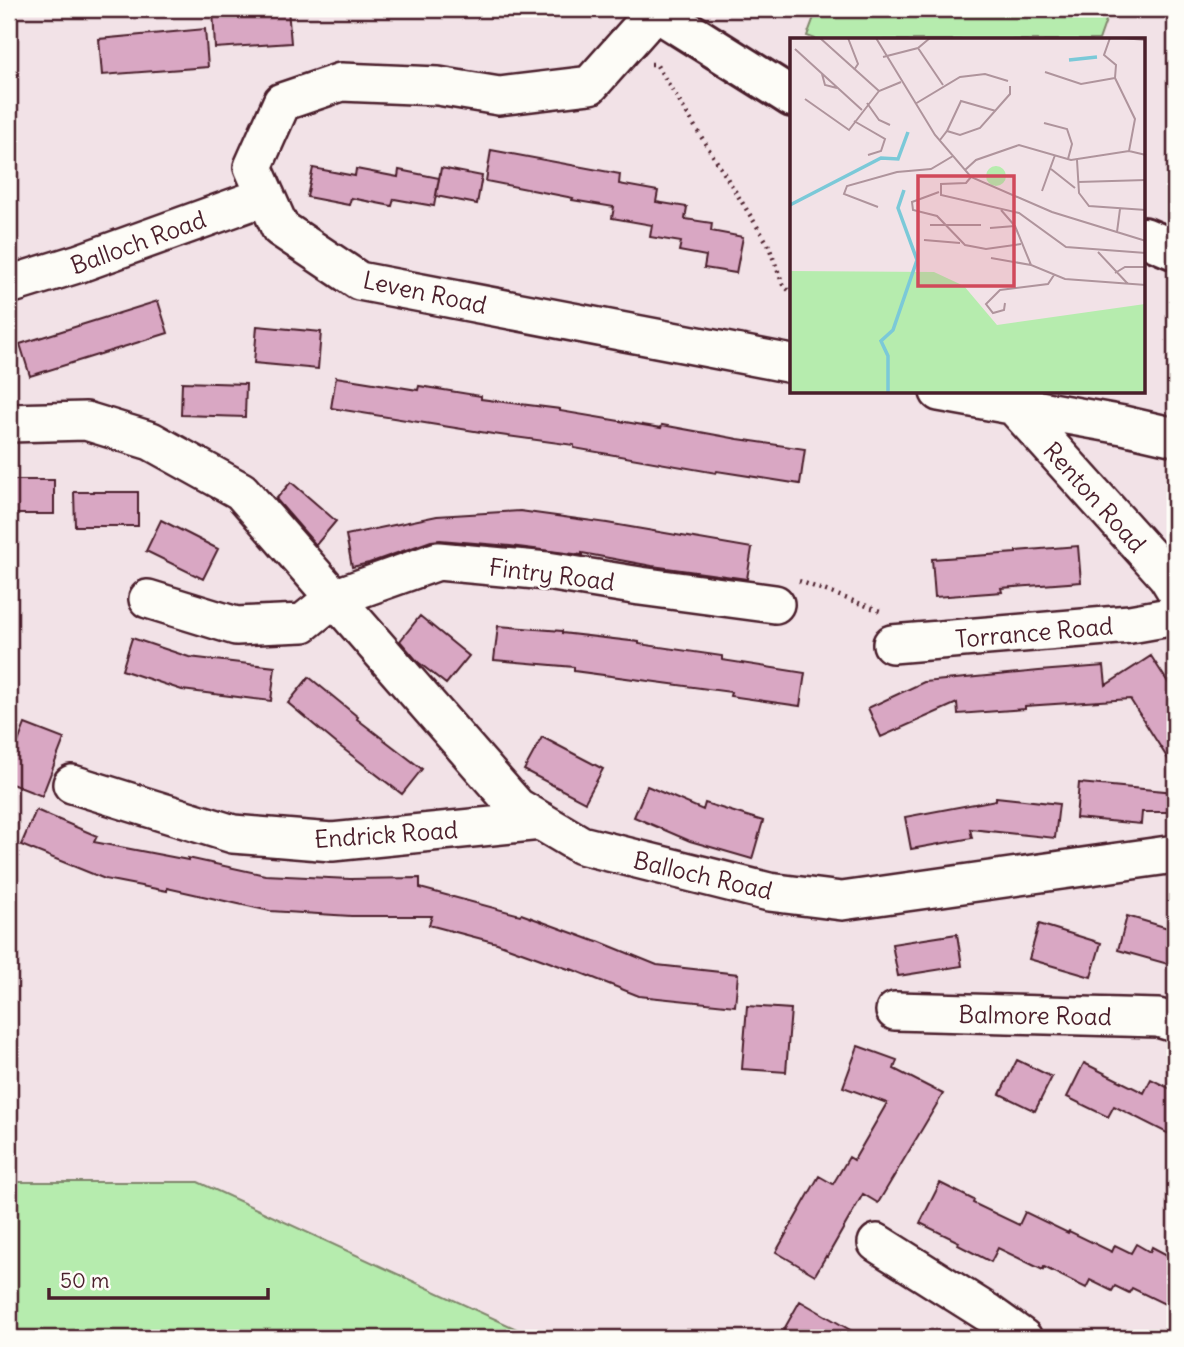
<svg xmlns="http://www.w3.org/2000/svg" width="1184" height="1347" viewBox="0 0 1184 1347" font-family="Delius,sans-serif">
<rect width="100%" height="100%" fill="#f2e2e7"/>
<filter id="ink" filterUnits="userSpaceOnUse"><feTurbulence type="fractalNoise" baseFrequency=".0143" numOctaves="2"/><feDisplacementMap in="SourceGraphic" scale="14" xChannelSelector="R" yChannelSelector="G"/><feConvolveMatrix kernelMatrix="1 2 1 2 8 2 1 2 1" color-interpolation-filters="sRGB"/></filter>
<g filter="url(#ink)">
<path fill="#b6ecae" stroke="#80866c" stroke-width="2" d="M817,9H1110L1099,40H818L807,36Z
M9,1182H198L536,1338H9Z"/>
<path fill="#d9a7c3" stroke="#4a1f2b" stroke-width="2" d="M213,9H288L291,43L215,48Z
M205,29L208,67L102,75L99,39Z
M491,150L620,174L619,184L658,191L656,202L687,207L685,219L712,223L711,231L743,237L736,273L704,268L706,256L679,251L681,242L650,237L652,225L612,218L614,207L572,200L573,198L486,181Z
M313,168L355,176L356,169L398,177L399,170L439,178L434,206L394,199L392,206L351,198L349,205L307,197Z
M441,168L482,176L477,204L436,196Z
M158,301L168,333L30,376L20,344Z
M257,326L321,332L318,369L254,363Z
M336,377L418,390L419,386L481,396V399L560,409V411L661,428L662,425L738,439L805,449L800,484L717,471L716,473L574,448V445L493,434L331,408Z
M182,382L246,384L245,417L181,415Z
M9,480H54V514H9Z
M291,482L336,521L316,545L276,499Z
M74,492H138V526H75Z
M520,511L607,523L752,548L747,579L652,566L582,553V555L510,546L440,540L431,541L369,563L352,567L346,535L437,516Z
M161,520L218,549L203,579L146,551Z
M1078,546L1081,582L1001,588L1002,592L935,597L932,559L1016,553V551Z
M420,616L469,656L446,684L418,662L400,641Z
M498,626L562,631V633L639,642V644L722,656V660L805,673L800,706L730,696L731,692L574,671V667L494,660Z
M132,638L189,657L275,667L271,701L182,690L122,670Z
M1151,656L1175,693V770L1130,699L1025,706V709L958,714L957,703L881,737L868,708L924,682L1039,671L1104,666L1106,685Z
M309,677L358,717L357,719L422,769L402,794L337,744L288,703Z
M25,724L64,739L42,796L9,783V766Z
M542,737L603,769L585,802L524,770Z
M1079,783L1175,792V812H1142L1141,824L1076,818Z
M647,786L703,810L705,803L763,821L752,859L690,841L634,817Z
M996,797L1059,804L1055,838L970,829L972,838L911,849L905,817L996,800Z
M36,810L97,836L94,842L188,860V858L265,875L350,879L420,878V888L520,915L521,914L597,942L598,941L657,965L738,974L735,1006L639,996L571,969V970L497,943L429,925L432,916H351L270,911L167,888V891L105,879L21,845Z
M1127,916L1175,930V966L1118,950Z
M1039,924L1101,943L1091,977L1029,959Z
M957,934L962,966L898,976L892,944Z
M747,1006L791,1009L786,1072L742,1069Z
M858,1046L897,1060L894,1069L943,1094L878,1203L863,1194L827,1257L826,1256L815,1275L776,1252L819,1176L833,1184L849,1157L854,1160L887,1103L843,1087Z
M1017,1060L1052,1077L1035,1111L1000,1094Z
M1084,1063L1144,1093L1151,1079L1175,1091V1121L1169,1134L1114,1106L1108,1117L1067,1097Z
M940,1183L974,1200L973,1203L1019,1225L1025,1212L1068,1233L1069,1231L1112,1252L1115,1245L1131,1253L1136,1244L1150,1252L1152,1247L1175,1259V1309L1132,1288L1129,1293L1115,1286L1112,1291L1090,1280L1086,1288L1044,1267L1043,1270L998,1248L991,1262L958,1245L959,1242L920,1223Z
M800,1301L864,1338H779Z"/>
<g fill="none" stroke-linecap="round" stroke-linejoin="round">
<defs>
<path id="minor" d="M655,12L590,85L499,96L438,86L341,82L282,102L253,167L280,228L359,281L792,364
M9,285L80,263L266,196
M939,392L1123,425L1175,437
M1014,406L1167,576L1175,589
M9,423L86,421L151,441L241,491L517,807L581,845L769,892L842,901L1175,854
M148,599L236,626L303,623L334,598L438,561L547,571L640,586L775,604
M892,644L1130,624L1175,616
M72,784L233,834L332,842L541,821
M895,1011L1158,1018L1175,1023
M877,1243L988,1313L1023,1338"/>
<path id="major" d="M652,9L792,97
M1144,237L1175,250"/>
</defs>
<use href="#minor" stroke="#4a1f2b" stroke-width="42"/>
<use href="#major" stroke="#4a1f2b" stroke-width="44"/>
<path stroke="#4a1f2b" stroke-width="4.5" stroke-dasharray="2 5" stroke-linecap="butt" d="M651,64H656L768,244L783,285L792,293
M799,581L883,612"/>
<use href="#minor" stroke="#fdfcf7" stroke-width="37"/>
<use href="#major" stroke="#fdfcf7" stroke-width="38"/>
</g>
</g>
<g text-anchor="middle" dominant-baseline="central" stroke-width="5" stroke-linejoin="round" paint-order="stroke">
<g font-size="24" fill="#4a1f2b" stroke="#fdfcf7">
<text transform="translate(138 242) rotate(-20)">Balloch Road</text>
<text transform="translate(425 292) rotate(12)">Leven Road</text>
<text transform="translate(1095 497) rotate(48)">Renton Road</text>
<text transform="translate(552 574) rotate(7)">Fintry Road</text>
<text transform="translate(1034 632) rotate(-5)">Torrance Road</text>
<text transform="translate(386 834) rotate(-4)">Endrick Road</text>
<text transform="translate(703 875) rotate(13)">Balloch Road</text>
<text transform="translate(1035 1015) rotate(1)">Balmore Road</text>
</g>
</g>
<g transform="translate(790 38)">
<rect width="355" height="355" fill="#f2e2e7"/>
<path d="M196 138a10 10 0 1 1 20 0a10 10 0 1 1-20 0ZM0,233L144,234L174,248L207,287L355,266V355H0Z" fill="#b6ecae"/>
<path fill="none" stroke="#7bc9d8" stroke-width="3.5" d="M279,22L307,19M0,167L91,120L108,121L118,94M98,356V318L91,303L103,292L127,222L108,170L114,152"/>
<path fill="none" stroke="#af949c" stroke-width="2" d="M30,0L89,53M58,0L68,26L64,32M86,0L145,97L181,139L262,174L356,203M320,0L314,17L326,27L325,40L345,81L339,113M332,0L356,2M128,10L153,47M5,11L72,72M93,19L128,10L140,0M255,34L291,46L325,40M32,36L35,47L47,50M15,61L59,92L89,53L111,44M77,65L89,82L100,87M125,66L170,39L195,36L218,43M64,83L95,101L91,113L78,117M254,85L277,91L282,106L278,121M157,93L171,63L206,73M150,102L157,93L170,97L190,90L220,56V48M287,122L289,155L299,168L356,172M261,131L285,150M175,132L186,122L229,107L281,122L339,113L356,117M181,139L176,145L151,146V157L229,175L276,209L356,215M288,144L356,142M252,153L265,117M149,154L122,164L123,172L147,178L175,207L196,211L231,206M88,169L54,156L57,148L107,134L141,131L163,118M211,172L225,188L241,227L275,241L356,247M140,187H191M200,190L225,188M327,194L330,171M134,202L170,205M308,214L338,246M201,220L241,227M325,235L335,229H356M215,265L214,272L203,275L196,266L210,252L258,246L264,237"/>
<path fill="#d1495b" fill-opacity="0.15" stroke="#d1495b" stroke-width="3.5" d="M128,138H224V248H128Z"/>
<rect width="355" height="355" fill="none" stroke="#4a1f2b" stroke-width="3.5"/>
</g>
<rect width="1184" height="1347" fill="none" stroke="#fdfcf7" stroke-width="35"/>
<rect x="18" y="18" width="1149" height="1312" fill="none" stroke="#4a1f2b" stroke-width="2.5" filter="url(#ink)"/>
<path d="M49 1288v10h219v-10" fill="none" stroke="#4a1f2b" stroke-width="3.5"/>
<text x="60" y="1288" font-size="21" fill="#4a1f2b" stroke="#fdfcf7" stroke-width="5" paint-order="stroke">50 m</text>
</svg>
